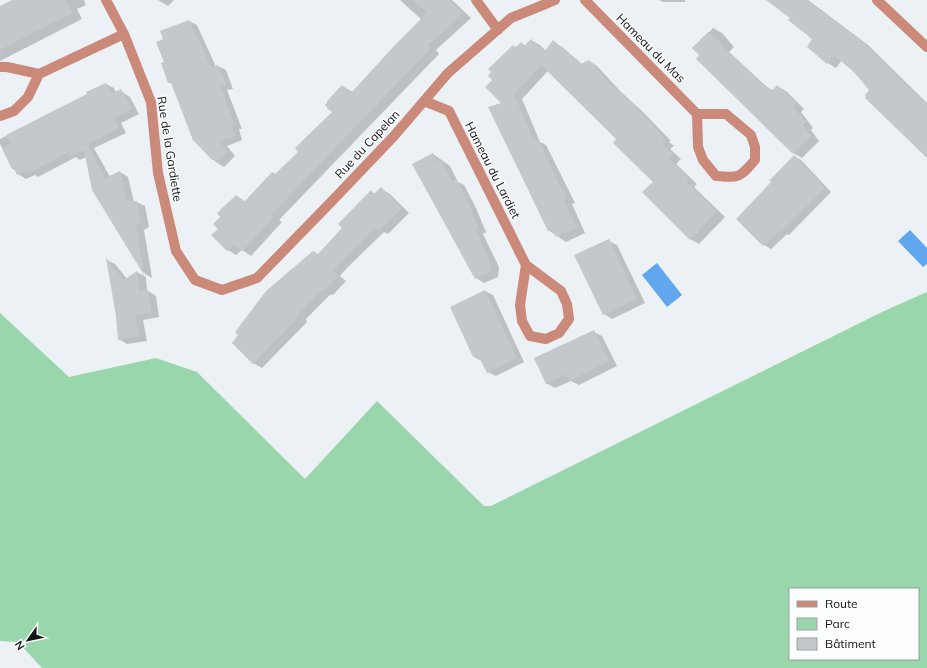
<svg xmlns="http://www.w3.org/2000/svg" width="927" height="668" viewBox="0 0 927 668" font-family="Mulish,sans-serif">
<rect width="100%" height="100%" fill="#ecf1f5"/>
<path fill="#9ad6ab" fill-rule="evenodd" d="M927,292V668H42L18,642L0,641V313L69,377L156,358L197,372L305,479L377,401L484,506H491L884,311ZM790,589H918V659H790Z"/>
<path fill="#61a7ee" d="M910,230L927,248V264L923,267L898,241Z
M657,263L682,295L667,307L642,275Z"/>
<path fill="#0003" d="M15,0H84L86,5L77,9L82,19L0,61V7Z
M158,0H174L168,6Z
M400,0H452L471,18L436,50L439,54L279,220L282,222L251,256L242,250L236,255L228,250L219,229L221,217L237,196L246,202L299,152L333,112L325,105L342,86L353,92L422,20Z
M659,0H685V2H663Z
M768,0H808L868,45L927,103V157L856,74L842,60L836,68L828,63L814,39L791,17Z
M189,21L197,25L216,67L218,66L226,70L233,89L227,90L242,129H239L242,140L227,146L235,156L224,167L216,162L193,140L173,84L169,82L165,63V40L161,31Z
M713,28L722,33L734,47L729,52L767,87L774,91L777,86L786,91L804,109L801,112L813,128L811,130L819,141L802,158L793,153L694,48Z
M531,40L540,45L546,51L554,42L562,47L582,64L589,61L597,66L621,92L642,111L671,141L669,142L674,146L670,149L681,159L676,164L697,184L694,187L725,217L699,244L690,239L655,181L617,139L548,71L522,99L540,142L546,145L575,203L572,204L585,233L566,242L548,230L503,104L493,80L521,43L526,46Z
M106,84L114,88L116,92H122L130,97L139,114L121,123L126,133L94,148L110,177L120,172L128,177L134,202H136L145,206L149,227L144,230L152,278L145,274L93,189L86,157L80,160L76,157L38,177L35,175L26,179L18,174L16,170L13,169L0,144V139L59,109Z
M433,154L450,166L458,182L464,185L476,208L486,232L483,234L499,267L498,277L484,283L476,278Z
M794,156L801,160L831,192L789,235L787,234L771,249L764,245L772,182Z
M381,189L390,194L409,213L388,234L384,232L348,267L340,276L346,281L333,295L331,294L306,319L307,322L262,368L253,363L318,255L344,228L371,192L376,194Z
M609,241L617,245L645,303L612,319L604,314Z
M107,260L115,264L127,279L137,272L146,277L147,290L156,296L159,317L143,320L147,341L127,344L119,339L117,316Z
M485,291L493,295L524,362L496,376L488,372L482,361L474,357L451,308Z
M594,332L602,336L617,366L579,385L571,381L555,388L546,383Z"/>
<path fill="#c3c8cd" d="M12,0H66L72,13L0,50V6Z
M413,0H449L463,13L428,45L431,48L271,215L274,217L242,251L234,244L227,251L211,235L218,229L213,224L220,217L217,213L236,195L244,202L272,172L275,174L298,152L295,148L332,112L327,108V101L342,85L351,93L395,45L427,13Z
M766,0H806L859,39L927,105V158L865,98L866,96L865,95L869,90L856,74L834,55L827,64L807,47L812,39L788,20L790,18Z
M189,20L211,67L218,65L226,85L220,86L235,126H232L235,136L220,142L228,152L219,160H212L193,140L171,83H168L161,63L164,62L156,42L163,39L160,31Z
M708,32L723,45L722,46L764,86L765,85L772,91L777,85L796,103L793,107L806,122L803,125L811,136L793,154L696,59L699,55L692,48Z
M531,39L544,52L553,40L581,64L589,60L612,86L634,105L663,136L662,137L666,141L662,144L673,154L668,158L689,178L686,181L717,211L690,240L642,192L653,182L613,143L616,139L541,65L514,94L534,141L538,139L559,184L567,198L564,200L577,228L556,237L552,229L548,231L488,107L501,103L485,87L492,80L488,76L491,72L488,69L513,45L516,47L521,42L524,46Z
M106,83L112,93L121,89L132,109L114,118L119,128L87,144L105,178L120,171L127,201H137L141,223L136,225L144,275L92,190L84,150L71,156L69,152L29,173L28,170L17,175L14,168L12,169L2,149L11,144L6,135L87,94L86,92Z
M433,153L437,162L441,160L452,181L456,179L468,202L478,227L475,229L490,261V272L475,279L412,164Z
M794,155L825,188L781,232L779,231L763,246L736,219L771,182L769,181Z
M381,187L402,208L379,230L375,228L340,263L333,271L338,276L324,291L322,290L298,314L299,316L253,364L232,343L238,335L235,332L266,291L313,251L318,254L342,228L338,224L371,190L374,194Z
M609,239L637,299L603,315L574,255Z
M106,258L124,280L137,271L139,291L148,290L151,312L135,315L139,336L118,340L116,316Z
M485,290L517,358L487,373L478,355L473,357L450,307Z
M594,330L609,361L570,381L566,374L546,384L534,358Z"/>
<g fill="none" stroke-linecap="round" stroke-linejoin="round">
<path stroke="#ca8979" stroke-width="10" d="M106,0L124,34L151,102L158,173L176,251L195,280L222,290L257,278L333,200L394,136L448,73L511,18L555,0
M476,0L498,30
M585,0L697,114L698,147L703,160L716,176C740,178 739,178 755,160V147L751,135L726,114H697
M877,0L927,47
M0,67H7L39,74L124,34
M424,101L449,111L526,265L561,291L567,304L569,319L559,333L546,339L530,336L522,321L520,305L526,265
M0,116L14,111L28,97L39,74"/>
</g>
<g text-anchor="middle" dominant-baseline="central" stroke-width="3" stroke-linejoin="round" paint-order="stroke">
<g font-size="12" fill="#111315" stroke="#fcfdfe">
<text transform="translate(651 48) rotate(45)">Hameau du Mas</text>
<text transform="translate(367 144) rotate(-47)">Rue du Capelan</text>
<text transform="translate(170 149) rotate(81)">Rue de la Gardiette</text>
<text transform="translate(493 170) rotate(63)">Hameau du Lardiet</text>
</g>
</g>
<rect x="789" y="588" width="130" height="72" fill="#fcfdfe" stroke="#9e9fa1"/>
<rect x="797" y="601" width="20" height="6" fill="#ca8979" stroke="#9e9fa1"/>
<text x="825" y="608" font-size="12" fill="#111315">Route</text>
<rect x="797" y="618" width="20" height="12" fill="#9ad6ab" stroke="#9e9fa1"/>
<text x="825" y="628" font-size="12" fill="#111315">Parc</text>
<rect x="797" y="638" width="20" height="12" fill="#c3c8cd" stroke="#9e9fa1"/>
<text x="825" y="648" font-size="12" fill="#111315">Bâtiment</text>
<g transform="translate(28 640) rotate(237)" stroke="#fcfdfe" stroke-width="3" paint-order="stroke">
<path d="M0-3L7 15L0 10L-7 15Z" fill="#111315"/>
<text y="-6" font-size="11" font-weight="bold" text-anchor="middle" fill="#111315">N</text>
</g>
</svg>
